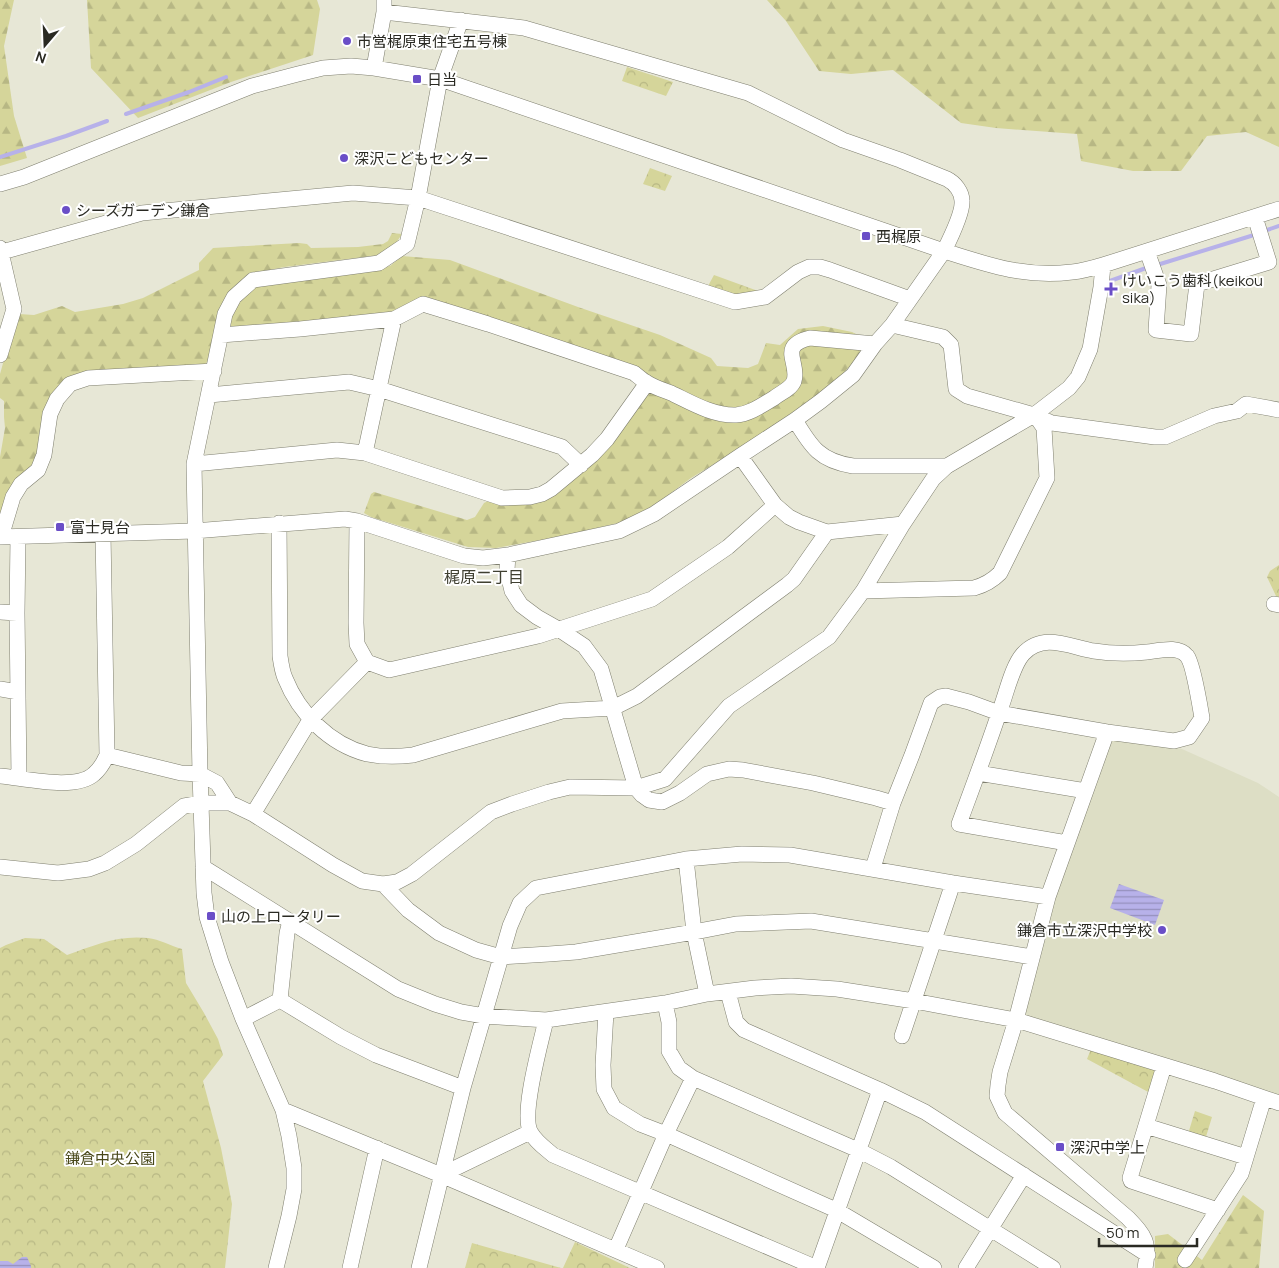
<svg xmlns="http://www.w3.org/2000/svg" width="1279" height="1268" viewBox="0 0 1279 1268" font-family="Manrope,'Noto Sans JP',sans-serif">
<defs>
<pattern id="forest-firs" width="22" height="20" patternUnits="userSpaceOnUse" patternTransform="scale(1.25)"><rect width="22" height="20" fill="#d5d59a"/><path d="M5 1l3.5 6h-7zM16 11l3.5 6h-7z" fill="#b7b784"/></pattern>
<pattern id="park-crowns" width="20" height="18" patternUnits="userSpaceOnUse" patternTransform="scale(1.25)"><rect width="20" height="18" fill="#d5d59a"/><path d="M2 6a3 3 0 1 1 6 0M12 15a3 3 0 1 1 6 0" fill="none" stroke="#b7b784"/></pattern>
<pattern id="water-rules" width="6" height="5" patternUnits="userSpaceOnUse" patternTransform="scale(1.25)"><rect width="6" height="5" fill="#b7b1e9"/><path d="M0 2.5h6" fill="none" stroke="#9590bc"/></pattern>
</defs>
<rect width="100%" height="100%" fill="#e7e7d6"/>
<path fill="#dddec5" d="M1116,737L1182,749L1258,783L1279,797V1095L1025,1015L1053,899L1109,743Z"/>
<path fill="url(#forest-firs)" d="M0,0H14L4,46L14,116L27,158L0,166Z
M87,0H317L320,9L313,55L231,82L138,118L91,68Z
M767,0H1279V147L1246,132L1207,136L1181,171H1133L1081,161L1077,134L996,128L961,123L893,70L851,74L819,71L786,21Z
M392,233L402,234L394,246L380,255L284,267L255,273L209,360L203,366L69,380L40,451L0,526V457L5,428L4,417V401L0,398V374L16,317L19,314L34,315L62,306L75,312L123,304L143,298L199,270V263L213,248L299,243L307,244L311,248L358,247L383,244L388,241Z
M402,256L450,260L480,271L578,307L660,335L711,358L717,366L748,368L758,364L766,343L780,345L798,329L823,326L852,332L862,337L803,335L790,379L783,387L742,409L722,410L427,301L387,315L231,327L230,316L239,301L255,285L390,266Z
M805,344L860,346L863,351L840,377L819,396L742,447L691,478L648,510L622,522L563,536L496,548L468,547L371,517L364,513L371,494L374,492L467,520L475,517L484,503L492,499L545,497L647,393L655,391L727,419L782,399L797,350Z
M1243,1195L1264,1211L1259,1268H1155V1236L1168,1234L1202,1260Z"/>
<path fill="url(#park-crowns)" d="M627,67L673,82L666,96L622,81Z
M650,168L672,176L665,191L643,184Z
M714,275L758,291L741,296L724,292L708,286Z
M1279,565V597L1276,596L1267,577L1270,571Z
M25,938L44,939L67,955C96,945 116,935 148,938C159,939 171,946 182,949L186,983L204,1013L218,1039L223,1055L203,1081L221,1148L232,1204L225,1268H0V948L6,945Z
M1091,1049L1157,1070L1150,1093L1087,1059Z
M1195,1111L1212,1117L1205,1140L1188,1134Z
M575,1242L630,1268H563Z
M472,1243L561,1268H465Z"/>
<path fill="url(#water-rules)" d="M1119,884L1164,900L1155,925L1110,908Z
M22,1257H27L31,1266V1268H0V1261H8L13,1264Z"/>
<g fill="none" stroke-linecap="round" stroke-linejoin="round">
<path stroke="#b7b1e9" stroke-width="4" d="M126,114L189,92L226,77
M0,157L66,136L107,121
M1264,231L1279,226
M1157,265L1254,235
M1110,281L1146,268"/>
<defs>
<path id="minor" d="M374,68L384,12V0
M0,184L24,177L252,86L298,74L323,68L351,66L374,68L440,79L944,251C988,265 1025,278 1072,272C1083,271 1093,268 1103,265L1279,209
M0,248L14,309L0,355
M1147,251L1159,285L1156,330L1191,334L1197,284L1269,262L1255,217
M2,252L142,213L353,193L418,198L735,302L765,297L798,272L809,267H820L830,270L910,299
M892,325L943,337L951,345L956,389L967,396L1034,415L1052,423L1155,437H1165L1214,416L1237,411L1246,404L1279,410
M221,335L300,329L394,319L423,304L488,324L634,373C638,376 642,380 646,382C653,387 663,390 671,393C690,402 713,416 736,415C750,414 762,405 774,398C780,393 791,389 794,381C800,363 777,346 810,338L875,344
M209,395L349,382L379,389L562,447L581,465
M795,420C811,447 820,461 853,466H947
M365,453L394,319
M740,456L775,505L789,517L799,522L827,532L903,524
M194,464L337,450L365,453L502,498L530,497L542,494L551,489L592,455L607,439L647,383
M357,521L356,623L357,644L367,662L389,670L538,636L652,599L728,547L775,505
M279,523L280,656C281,663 282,671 285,678C299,713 329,744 367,754C382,757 397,757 413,755L562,711L613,708L637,696L787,585L794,579L827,532
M103,534L107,755
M0,537L194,531L345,519L357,521L464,556L483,558L508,555L619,531L654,514L740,456L795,420L821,401L853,375L875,344L892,325L944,251C949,241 963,212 962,201C962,192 955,183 947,179L900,160L843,140L748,93L524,28L384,12
M1,537L13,497L21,484L38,470L44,455L50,414L57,399L70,384L88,378L214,371
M18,537L17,613L19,778
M508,555L507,570L512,591L521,605L537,617L560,630L584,646L601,669L636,788L642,795L649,800L662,802L680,793L707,774L729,769L743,770L813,783L876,798L893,803
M863,591L974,588C985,585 992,581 1000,573L1047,478L1044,428L1035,415
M1274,604L1279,605
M0,612L17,613
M0,689L18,692
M1107,732L1048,897L1016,1020L1000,1072L998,1085L997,1096L1005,1113L1128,1218C1145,1236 1150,1242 1145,1268
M978,773L1086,791
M0,776C24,778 76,791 94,774C100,769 104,762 107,755L181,773L200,774L217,783L230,803
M253,814L310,720L367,662
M686,859L694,932L707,994
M0,867L58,873L89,869L105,863L136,844L184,806L201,803H230L253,814L333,865L362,881L383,884L397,882L412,874L491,812L512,804L549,792L570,787L636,788L665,779L729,706L829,637L863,591L903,524L933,479L947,466L1034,415L1069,388L1078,377L1090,349L1101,287L1103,265
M203,867L398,989L435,1004L461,1012L484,1016L546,1020L665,1003L707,994L755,988L791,986L837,989L914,1001L1016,1020L1215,1081L1279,1103
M873,868L893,803L912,755L931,703L940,697L946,696L969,702L999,713L1107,732L1174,741L1189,737L1202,718C1200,706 1193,663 1187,656C1178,645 1159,651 1147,652C1129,654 1112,654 1094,651C1070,647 1043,632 1023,654C1012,666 1006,695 1000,710C987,749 973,786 959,824L1067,843
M383,884L408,910L439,933L476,950L501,957L549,954L576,952L694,932L736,924L811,921L1032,957
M728,992L736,1022L744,1030L880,1090L925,1112L1148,1255
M280,1000L341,1037L376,1055L463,1088
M665,1003L669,1022V1051L679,1068L693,1078L858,1150L891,1167L1053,1268
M606,1012L603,1065L604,1089L614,1108L640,1124L666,1134L836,1210L934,1268
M243,1019L280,1000L287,933L290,921
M546,1020C541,1042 520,1116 531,1133C536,1142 545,1148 553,1155L817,1268
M902,1036L953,883
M1164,1066L1130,1178L1131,1181L1218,1210
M283,1110L441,1175L657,1268
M1146,1126L1246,1157
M441,1175L530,1132
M616,1249L666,1134L693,1078
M1185,1260L1241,1174L1264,1098
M276,1268L289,1216L294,1189V1168L289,1136L283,1110L243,1019L221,962L207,917L204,893L200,774L194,464L225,314L234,297L253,280L379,263L407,244L418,198L440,79L461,20
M350,1268L377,1148
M419,1268L463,1088L510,926L520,903L536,888L686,859L742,854L790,855L953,883L1048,897
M817,1268L880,1090
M966,1268L1024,1175"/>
</defs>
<use href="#minor" stroke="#7f7f6f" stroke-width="16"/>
<use href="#minor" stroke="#fff" stroke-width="15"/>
</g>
<g fill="#6a4ec7" stroke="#fff" stroke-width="2">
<circle cx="347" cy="41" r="5"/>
<rect x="412" y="74" width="10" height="10" rx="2.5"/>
<circle cx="344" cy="158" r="5"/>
<circle cx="66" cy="210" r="5"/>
<rect x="861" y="231" width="10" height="10" rx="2.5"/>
<path d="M1108.5 281.5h5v5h5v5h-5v5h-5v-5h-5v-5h5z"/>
<rect x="55" y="522" width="10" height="10" rx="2.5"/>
<rect x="206" y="911" width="10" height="10" rx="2.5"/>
<circle cx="1162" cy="930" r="5"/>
<rect x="1055" y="1142" width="10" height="10" rx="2.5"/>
</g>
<g text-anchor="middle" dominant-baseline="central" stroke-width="4" stroke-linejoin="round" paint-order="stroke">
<g font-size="15" fill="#2a2a23" stroke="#fff" text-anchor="start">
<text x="357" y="41">市営梶原東住宅五号棟</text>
<text x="427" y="79">日当</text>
<text x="354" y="158">深沢こどもセンター</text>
<text x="76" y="210">シーズガーデン鎌倉</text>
<text x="876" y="236">西梶原</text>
<text x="1122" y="280">けいこう歯科(keikou<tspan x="1122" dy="17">sika)</tspan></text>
<text x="70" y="527">富士見台</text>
<text x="221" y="916">山の上ロータリー</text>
<text x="1152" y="930" text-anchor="end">鎌倉市立深沢中学校</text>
<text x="1070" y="1147">深沢中学上</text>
</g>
<g font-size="15" fill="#484719" stroke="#fff">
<text x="110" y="1158">鎌倉中央公園</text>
</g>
<g font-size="16" fill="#404032" stroke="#fff">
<text x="484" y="577">梶原二丁目</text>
</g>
</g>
<g transform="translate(45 45) rotate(199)" stroke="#ffffff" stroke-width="4" paint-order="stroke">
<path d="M0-4L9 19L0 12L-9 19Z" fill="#2a2a23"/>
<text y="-8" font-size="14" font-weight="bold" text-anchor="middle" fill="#2a2a23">N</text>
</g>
<path d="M1099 1238v8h98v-8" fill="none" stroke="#2a2a23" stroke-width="2.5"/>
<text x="1106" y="1238" font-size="15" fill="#2a2a23" stroke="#ffffff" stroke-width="4" paint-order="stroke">50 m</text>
</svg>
